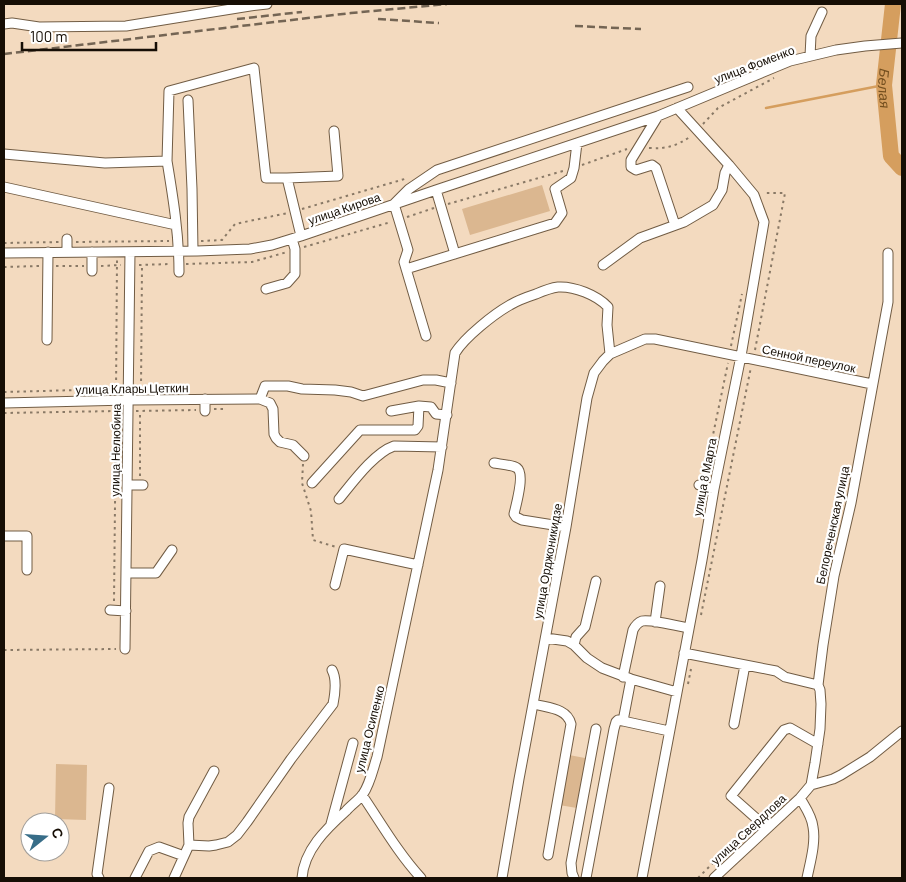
<svg xmlns="http://www.w3.org/2000/svg" width="906" height="882" viewBox="0 0 906 882" font-family="Barlow,sans-serif">
<rect width="100%" height="100%" fill="#f3dabf"/>
<path fill="#dbb790" d="M542,185L550,211L470,235L462,209Z
M569,755L585,758L586,761L577,808L559,805Z
M56,764L87,765L86,820L55,819Z"/>
<g fill="none" stroke-linecap="round" stroke-linejoin="round">
<path stroke="#d59e5e" stroke-width="2.5" d="M766,108L884,85"/>
<path stroke="#d59e5e" stroke-width="16" id="s1" d="M893,4L884,85L891,156L902,168"/>
<defs>
<path id="minor" d="M4,24L12,23L39,27L126,26L250,6L267,4
M810,56L811,36L822,12
M188,100L192,189L193,251
M658,116L631,160V167L636,170L652,165L656,168L675,225
M4,154L105,163L167,161C173,197 179,234 179,272
M167,161L169,91L254,68L266,178H287L338,176L334,131
M287,178L301,236
M4,187L176,225
M436,190L455,254
M67,239V252
M92,252V271
M4,253L197,251L250,249L272,245L301,236L436,190L658,116L790,61L836,50L865,46L902,43
M603,265L640,238L684,222L713,205L722,190L725,173L729,165
M406,269L555,223L562,213L555,189L571,178L574,168L577,143
M266,289L287,283L295,274V249L292,239
M426,336L404,262L408,250L394,204L409,189L437,170L688,87
M47,340L48,252
M610,354L645,339H655L872,384
M205,399V411
M260,399L265,386H288L302,389L335,390L351,392L363,396L423,380H436L451,383
M4,403L129,400L260,399L270,403L273,409L274,434L276,438L280,442L293,445L304,456
M391,411L419,406L431,407L436,414L447,415
M494,463C499,464 513,465 517,468C525,474 516,505 514,514L516,517L522,520L566,527
M312,483L360,430H415L418,426L419,406
M128,485H143
M699,485L714,489
M339,499C353,482 374,453 394,446L442,447
M4,536H27V570
M126,573H156L172,550
M335,585L344,549L418,565
M110,610L126,611
M655,622L660,586
M546,638L567,641L574,645L587,658L602,668L631,679L677,692
M574,645L576,637L585,627L596,581
M125,649L130,252
M684,653L776,671L785,677L818,685
M623,677L633,630C635,626 637,623 642,621C651,619 678,626 688,628
M534,704C548,708 567,708 571,724L548,855
M623,721L669,731
M734,724L745,665
M811,785L833,779L841,775L870,757L902,731
M362,795C381,823 398,853 421,878
M800,798C805,807 812,816 813,827C816,843 810,863 807,878
M331,824L353,743
M767,828L731,796L784,730L790,728L818,744
M189,845L209,846L216,845L228,842L237,835L247,822L291,759L333,704C335,694 337,679 332,670
M99,878L97,874L109,788
M135,878L149,851L159,847L184,856
M174,878L189,845L188,823L189,817L214,771
M302,878C304,850 326,829 346,811C351,805 359,800 363,794C370,784 373,769 377,757L438,470L455,353C465,337 494,314 510,305C518,300 527,297 536,294C543,291 550,288 558,287C574,286 597,295 608,307L607,325L610,354L603,361L594,373L587,398L566,527L519,779L502,878
M574,878L572,873L571,863L596,729
M586,878L614,729L616,722L618,720L623,721L631,679
M642,878L702,560L714,489L741,356L764,222L754,195L729,165L677,108
M714,878L800,798L811,785L815,763L820,729L821,704L820,690L818,685L823,645L834,576L851,503L888,302V253"/>
</defs>
<use href="#minor" stroke="#715c44" stroke-width="11"/>
<path stroke="#897966" stroke-width="2" stroke-dasharray="2.5 4" stroke-linecap="butt" d="M703,124L718,108L774,78
M649,148C667,149 677,146 691,136
M582,165L627,149
M448,204L563,171
M302,209L408,178
M407,217L434,208
M201,241L222,240L235,224L288,213
M76,242L169,241
M4,243L59,242
M304,247L391,222
M186,264L252,262L287,252
M139,265L171,264
M56,266H84
M101,266L121,265
M4,267L39,266
M731,346L742,294
M755,350L785,193H764
M136,389H141L142,266
M4,392L116,389
M116,393L117,260
M214,409H226
M136,411L196,410
M4,413L116,411
M303,464L302,483L311,511L313,540L336,547
M140,476V411
M704,478L728,363
M114,601L116,408
M701,615L751,367
M4,650L116,649
M688,684L691,669
M698,878L751,825"/>
<use href="#minor" stroke="#fff" stroke-width="9"/>
<path stroke="#746554" stroke-width="2.5" stroke-dasharray="8 4" stroke-linecap="butt" d="M237,19L302,12
M378,19L439,23
M575,26L641,29
M4,54L351,13L447,4"/>
</g>
<g text-anchor="middle" dominant-baseline="central" stroke-width="4.5" stroke-linejoin="round" paint-order="stroke">
<g font-size="12" fill="#160e05" stroke="#fff">
<text transform="translate(754 64) rotate(-21)">улица Фоменко</text>
<text transform="translate(344 208) rotate(-19)">улица Кирова</text>
<text transform="translate(809 358) rotate(12)">Сенной переулок</text>
<text transform="translate(132 388) rotate(-1)">улица Клары Цеткин</text>
<text transform="translate(115 450) rotate(-89)">улица Нелюбина</text>
<text transform="translate(704 477) rotate(-79)">улица 8 Марта</text>
<text transform="translate(832 525) rotate(-78)">Белореченская улица</text>
<text transform="translate(547 561) rotate(-80)">улица Орджоникидзе</text>
<text transform="translate(369 729) rotate(-76)">улица Осипенко</text>
<text transform="translate(748 829) rotate(-43)">улица Свердлова</text>
</g>
<g font-size="14" font-style="italic" fill="#744f1f" stroke="#fff">
<text stroke="none"><textPath href="#s1" startOffset="85">Белая</textPath></text>
</g>
</g>
<rect width="906" height="882" fill="none" stroke="#160e05" stroke-width="10"/>
<g transform="translate(45 837) rotate(73)"><circle r="24" fill="#ffffff" stroke="#a29f9b"/>
<path d="M0-4L9 19L0 12L-9 19Z" fill="#376d88"/>
<text y="-8" font-size="14" font-weight="bold" text-anchor="middle" fill="#160e05">С</text>
</g>
<path d="M22 42v8h134v-8" fill="none" stroke="#160e05" stroke-width="2.5"/>
<text x="30" y="42" font-size="15" fill="#160e05" stroke="#ffffff" stroke-width="4" paint-order="stroke">100 m</text>
</svg>
